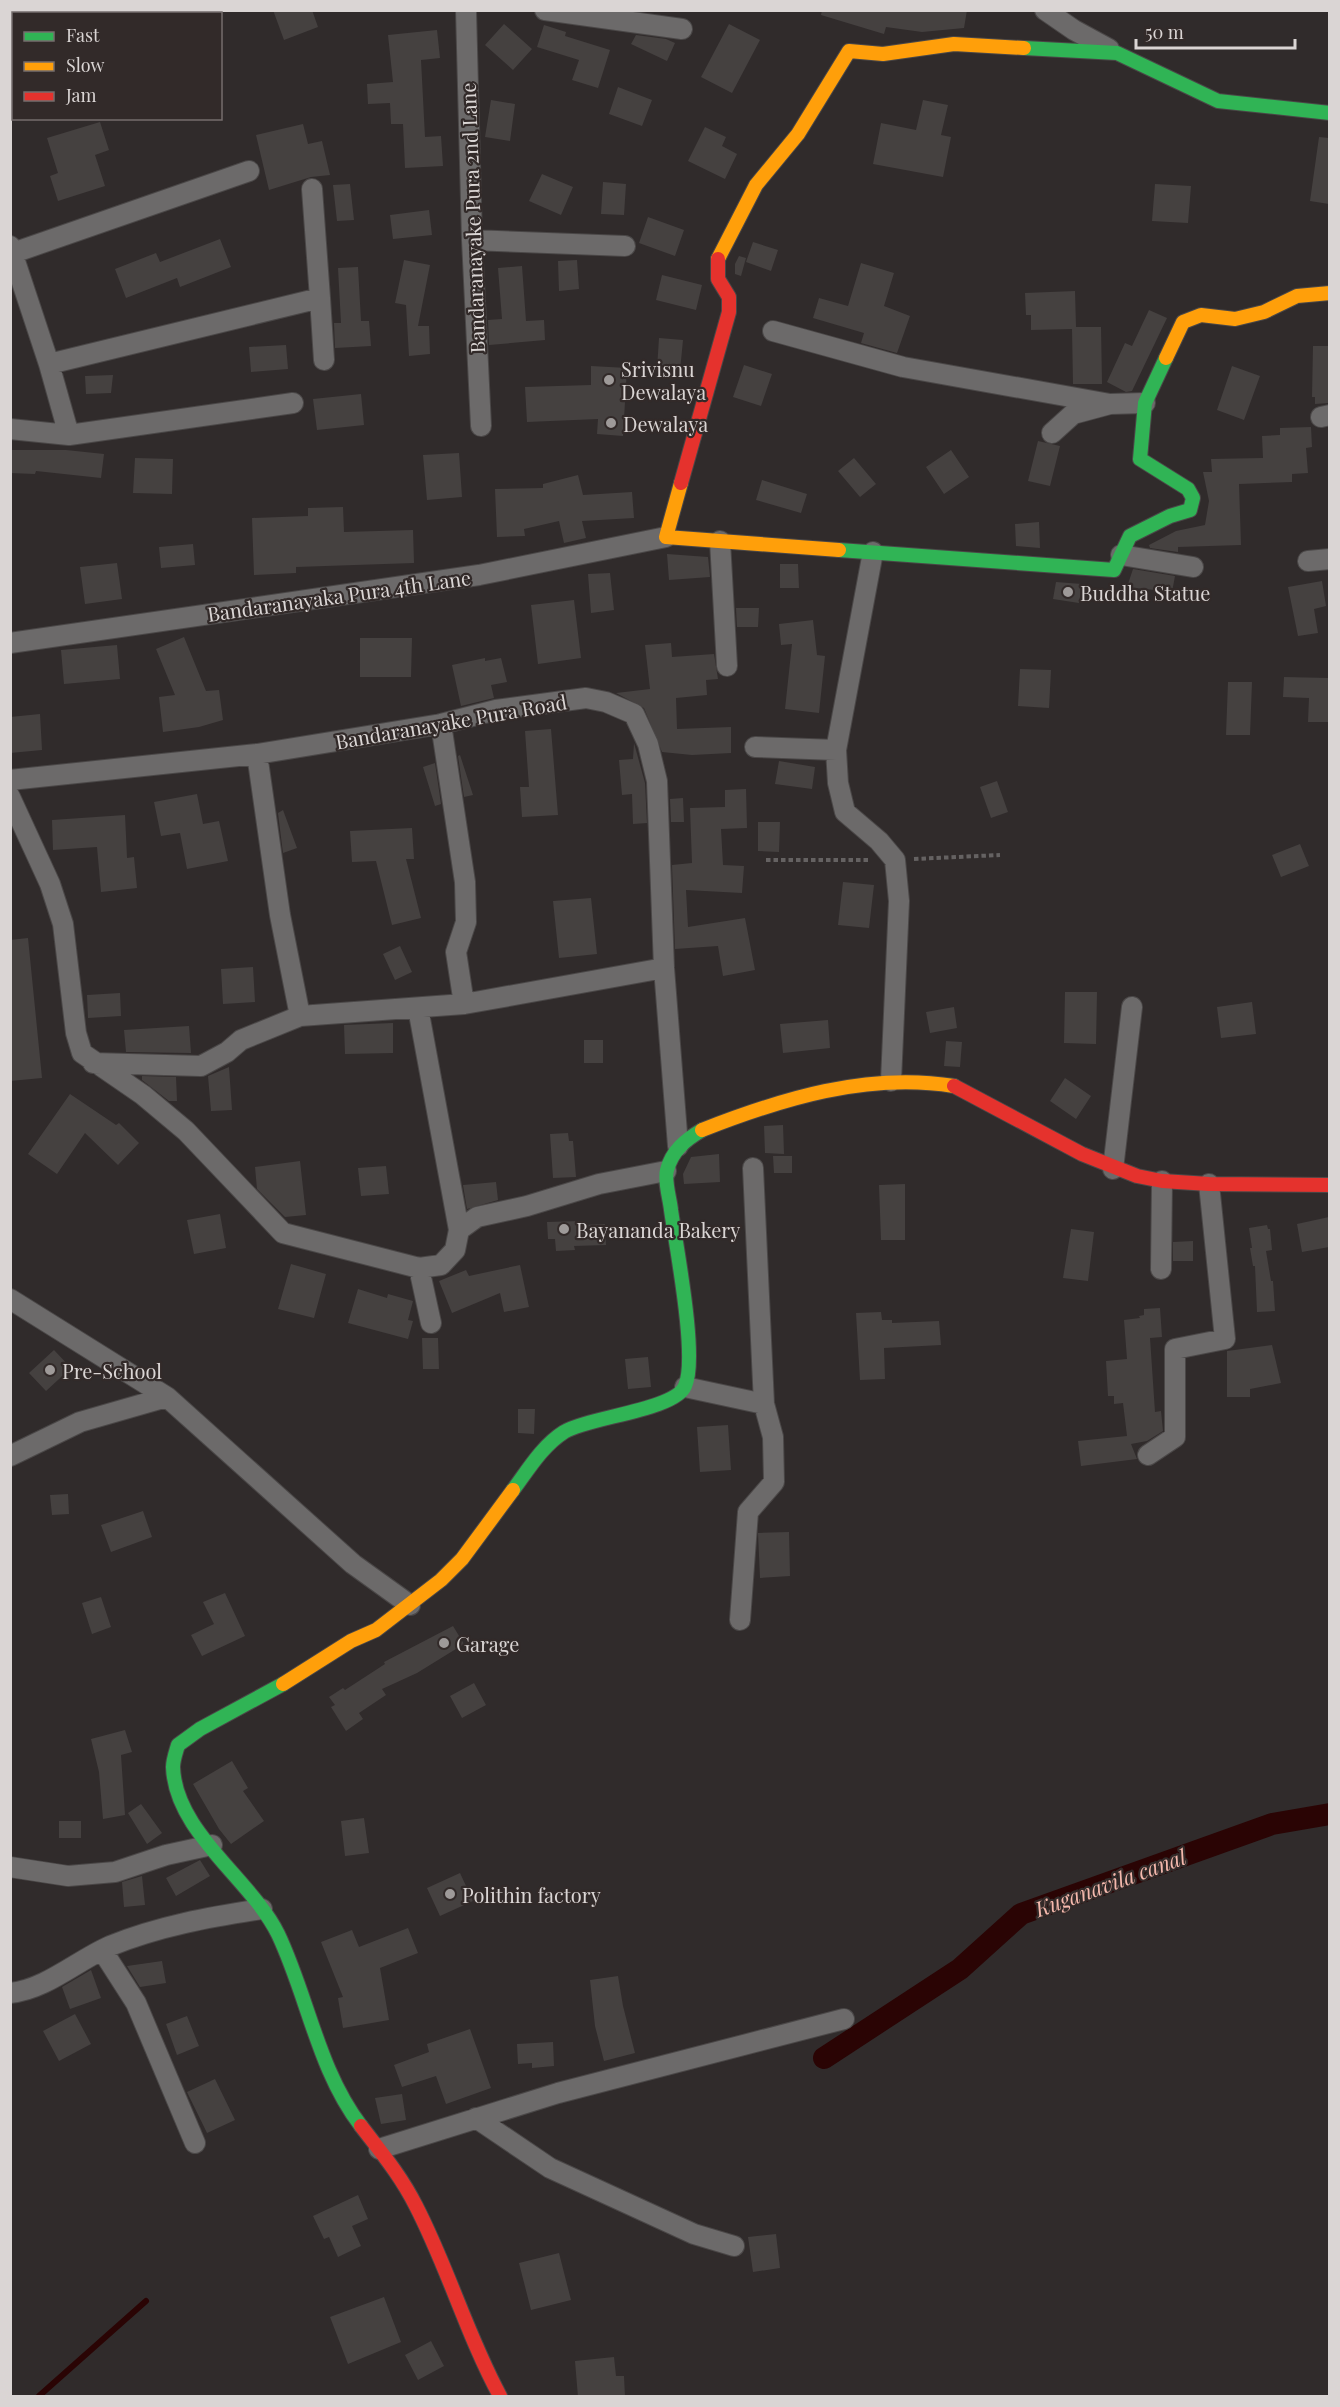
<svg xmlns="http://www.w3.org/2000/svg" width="1340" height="2407" viewBox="0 0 1340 2407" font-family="'Playfair Display',serif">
<rect width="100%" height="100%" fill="#302b2b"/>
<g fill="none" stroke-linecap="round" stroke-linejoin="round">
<path stroke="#2a0404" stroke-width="6" d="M39,2396L146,2301"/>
<path stroke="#2a0404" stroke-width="22" d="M824,2058L960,1969L1021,1914L1272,1824L1330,1814"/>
</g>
<path fill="#454140" d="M273,10H312L318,27L284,40Z
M822,10H967L964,28L922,32L886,27L884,34L821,15Z
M504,24L532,49L513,70L485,45Z
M729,24L760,40L732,93L701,77Z
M544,25L566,32L565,36L610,50L598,88L572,80L579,60L537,47Z
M437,30L440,58L421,60L425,137L441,136L443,166L405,168L403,124H391L390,103L368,104L367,84L393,82L388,35Z
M636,35L666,39L675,43L667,61L631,44Z
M618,87L652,100L642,126L609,114Z
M491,100L515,104L510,141L485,137Z
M923,100L948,105L941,135L951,137L943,177L873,164L881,123L916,130Z
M100,122L109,150L95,155L105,186L58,201L50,176L58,173L47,138Z
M303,124L308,144L322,141L330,175L311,177L269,190L256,135Z
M705,127L726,137L722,146L737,154L725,179L688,161Z
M1319,137L1329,138V204L1310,201Z
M542,174L573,187L561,215L529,201Z
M603,182L626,184L624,215L601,214Z
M350,184L354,220L337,221L333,185Z
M1155,184L1191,186L1188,223L1152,221Z
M429,210L432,235L393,239L390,215Z
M648,217L684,230L675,256L639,243Z
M220,239L231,267L180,287L177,278L126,298L115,269L156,253L160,262Z
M753,242L778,250L771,271L746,262Z
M739,256L746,258L741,276L735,274V264Z
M404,260L430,265L418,326H429L430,354L409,356L406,305L395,303Z
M577,260L579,289L559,291L558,261Z
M861,263L894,273L884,306L910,316L897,353L861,343L864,333L813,318L819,298L848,306Z
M522,266L526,321L544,320L545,340L489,345L488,320L502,319L498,268Z
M358,267L361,321H369L371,346L335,348L334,323H341L338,268Z
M662,275L702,285L696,310L656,300Z
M1075,291L1076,327H1101L1102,384H1073L1072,329L1031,330V315H1026L1025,293Z
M1149,310L1167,318L1132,391L1126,392L1107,382L1125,343L1132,346Z
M659,338L683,340L680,371L657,369Z
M286,345L288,369L251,372L249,347Z
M1313,346H1329V403L1315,404V397H1312Z
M744,365L772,374L761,406L733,397Z
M591,366L627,368L623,436L597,434L598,419L527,422L525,387L591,385Z
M1232,366L1260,376L1244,420L1217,410Z
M113,375L111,393L86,394L85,376Z
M361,394L364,425L317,430L313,399Z
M1311,427L1312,447L1306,448L1308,473L1292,474V482L1239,484L1241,545L1178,547V552L1150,548L1149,545L1176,531L1205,525L1209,501L1203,472H1212L1211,459L1263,458L1262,436L1280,435V428Z
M1038,441L1060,446L1050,486L1028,481Z
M10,450H66L104,454L101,478L36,471L35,474L10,473Z
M951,450L969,477L944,494L926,467Z
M459,453L462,497L427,500L423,455Z
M135,458L173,459L172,494L133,493Z
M854,458L876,484L860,497L838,471Z
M578,475L583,495L632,492L634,518L582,521L586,538L564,543L559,521L524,529L525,536L497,537L495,489L543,488V484Z
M762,480L807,494L801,513L756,500Z
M343,507L344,532L413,530L414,563L296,567V573L254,575L252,518L308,516V508Z
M1039,522L1040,548L1016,546L1015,524Z
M193,544L195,565L161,568L159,547Z
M667,554L708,557L710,577L669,580Z
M117,563L122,599L85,604L80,567Z
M780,564H798L799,588H780Z
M1133,569L1175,576L1172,592L1127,587Z
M610,573L614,610L591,613L588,574Z
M1322,581L1326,606L1314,609L1318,633L1298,636L1288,587Z
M1056,582L1082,584L1079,603L1053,599Z
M574,600L581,658L538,664L531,605Z
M736,608H759L758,627H737Z
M813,620L817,655L825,656L819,713L785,709L792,644L781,645L779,624Z
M184,637L206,691L219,690L223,720L199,727L163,732L159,697L175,695L156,649Z
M360,638H412L411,677H360Z
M671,643L672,657L714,654L718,679L706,680L707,695L676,698L677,729L731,727V753L692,755L662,752L644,708L616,693L650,689L645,645Z
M117,645L120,679L64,684L61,650Z
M485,658V661L501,658L507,682L491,685L494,698L461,706L452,665Z
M1020,669L1051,670L1049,708L1018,706Z
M1284,677L1329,678V722H1308L1309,698L1283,697Z
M1228,682H1252L1250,735H1226Z
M40,714L42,750L10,753V717Z
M551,729L558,815L522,817L520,787H529L525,731Z
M634,743L645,783L647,823L633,824L632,794L622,795L619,760L633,759Z
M460,755L473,795L464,797L458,756Z
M779,761L815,767L812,789L775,784Z
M435,763L441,804L435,806L423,767Z
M997,781L1008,812L991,818L980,787Z
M746,789L747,828L721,829L723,865L744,866L742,893L686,890L688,927L745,918L755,970L723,976L718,946L675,949L672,865L692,863L690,808L725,807V790Z
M197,794L203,824L219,821L228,861L187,869L180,833L161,836L154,802Z
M683,798L684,822H671L670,799Z
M283,810L297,848L283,853L278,813Z
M125,815L127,858L134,857L137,888L101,892L97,847L53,850L52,820Z
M758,822H780L779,852L758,851Z
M412,828L414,859H406L421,918L392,925L376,861L352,862L350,831Z
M1300,844L1309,866L1281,877L1272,855Z
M843,882L874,885L869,928L838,925Z
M591,898L597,954L559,958L553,901Z
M28,938L42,1078L10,1081V940Z
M400,946L412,972L395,980L383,954Z
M253,967L255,1002L223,1004L221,969Z
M1065,992H1097L1096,1044L1064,1043Z
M120,993L121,1016L88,1018L87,995Z
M1252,1002L1256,1034L1221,1038L1217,1007Z
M954,1007L957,1028L930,1033L926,1012Z
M828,1020L830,1048L783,1053L780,1024Z
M393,1023V1053L345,1054L344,1025Z
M189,1026L191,1053L126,1052L124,1030Z
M584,1040H603V1063H584Z
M946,1041L962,1042L960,1067L944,1066Z
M229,1067L232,1110L211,1111L208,1076Z
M142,1076L176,1077L177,1101H169L142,1080Z
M1065,1078L1091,1096L1076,1119L1050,1101Z
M70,1094L116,1125L119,1123L139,1143L118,1165L85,1133L57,1174L28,1154Z
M783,1125L784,1154L765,1153L764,1126Z
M568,1133L569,1141H573L576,1177L553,1178L550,1134Z
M719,1154L720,1182L684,1184L683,1174L691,1157Z
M773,1156H792V1173H774Z
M300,1161L306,1215L285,1217L257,1189L255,1167Z
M386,1166L389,1194L361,1196L358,1168Z
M496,1182L498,1200L467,1209L463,1185Z
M905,1184V1240H881L879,1185Z
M220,1214L226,1248L194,1254L187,1220Z
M1329,1217V1247L1302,1252L1297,1224Z
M581,1221V1225L605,1224L606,1245L574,1246L575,1250L556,1251L555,1239H548L547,1222Z
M1267,1225L1268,1229H1270L1272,1250L1266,1251L1271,1281H1273L1275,1311L1257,1312L1255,1266H1253L1250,1248H1252L1249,1228Z
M1071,1229L1094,1232L1088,1281L1063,1278Z
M1193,1241V1261H1173V1242Z
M291,1264L326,1274L314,1318L278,1309Z
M520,1265L529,1307L504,1312L500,1293L452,1313L439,1281L466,1270L469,1276Z
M358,1289L387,1298L388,1294L413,1301L408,1320L413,1321L408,1339L348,1323Z
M1160,1308L1162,1337L1150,1338L1155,1412L1161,1411L1163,1431L1147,1441L1131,1444L1137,1459L1081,1466L1078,1441L1127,1436L1123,1403L1114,1404V1396H1108L1106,1361L1127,1359L1124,1320L1140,1318L1139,1316L1144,1315V1309Z
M881,1312L882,1320H892V1323L939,1321L941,1345L884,1348L885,1379L860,1380L856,1313Z
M422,1338H438L439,1369H423Z
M1272,1345L1281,1383L1250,1389V1397H1227V1351Z
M54,1350L71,1368L46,1391L29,1373Z
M648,1357L651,1387L628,1389L625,1359Z
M518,1409H535L534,1434L518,1433Z
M728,1425L731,1470L700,1472L697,1427Z
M68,1494L69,1514L52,1515L50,1495Z
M143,1511L152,1537L111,1552L101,1525Z
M789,1532L790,1576L760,1578L758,1533Z
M225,1593L245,1636L202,1656L191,1635L214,1624L203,1602Z
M101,1597L111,1627L92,1634L82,1603Z
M453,1626L464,1644L417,1673L382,1689L386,1695L359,1713L363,1719L346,1731L331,1707L335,1705L329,1697L343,1688L345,1690L385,1664L384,1662Z
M474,1683L486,1705L462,1718L450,1696Z
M125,1730L132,1752L121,1755L125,1815L103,1819L99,1772L91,1739Z
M232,1761L248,1788L243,1791L264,1821L231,1844L219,1829L193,1784Z
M141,1804L162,1833L147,1844L128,1813Z
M364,1818L369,1853L345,1856L341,1821Z
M59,1821H81V1838H59Z
M200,1860L210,1876L176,1896L166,1878Z
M460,1873L473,1901L440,1916L427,1888Z
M142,1876L145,1905L124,1907L122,1882Z
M408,1928L418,1953L380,1968L389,2020L343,2028L338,1998L343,1997L321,1942L352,1930L359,1947Z
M162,1961L166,1983L140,1987L127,1966Z
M91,1970L101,1998L70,2009L62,1987Z
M618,1976L623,2006L635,2053L604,2061L595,2026L590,1980Z
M75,2014L91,2044L59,2061L43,2031Z
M187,2016L199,2046L177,2055L166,2024Z
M470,2029L491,2088L446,2104L436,2076L402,2087L394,2065L429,2052L427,2044Z
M553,2042L554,2066L532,2068V2063L518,2064L517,2044Z
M215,2079L235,2120L207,2133L187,2092Z
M402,2094L406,2120L381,2124L375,2098Z
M358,2195L368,2219L352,2226L361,2246L338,2257L329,2237L324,2239L313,2216Z
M776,2234L780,2268L753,2272L748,2237Z
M559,2253L571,2300L531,2310L519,2263Z
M384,2297L401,2342L348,2364L330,2317Z
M431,2341L444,2366L418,2380L405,2355Z
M614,2357L616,2376H624L625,2397H578L575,2361Z"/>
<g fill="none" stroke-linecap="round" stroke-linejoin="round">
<defs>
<path id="street" d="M466,10L472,240L481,426
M545,10L682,29
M1045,10L1074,30L1109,49
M312,189L320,298
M472,240L625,246
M10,246L49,364L69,435
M13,253L249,171
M773,331L903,367L1110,404
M49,364L320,298L324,360
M1321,417L1330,415
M10,429L69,435L293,403
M1052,433L1073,414L1110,404L1145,403
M720,541L727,666
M873,552L836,750L838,783L845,812L879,841L895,860L899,901L891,1081
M1121,555L1193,567
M1308,561L1330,559
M10,643L479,575L666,537
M441,724L465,882L466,922L456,952L464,1004
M755,747L836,750
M257,754L280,915L300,1016
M10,780L257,754L441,724L496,710L586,698L606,702L634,714L648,744L657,781L664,968L678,1146
M10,797L50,884L63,924L76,1033L82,1053L143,1095L186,1131L283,1233L419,1268L441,1265L455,1250L459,1230L477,1217L527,1206L599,1184L666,1171
M418,1008L459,1230
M93,1063L201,1066L227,1052L241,1040L300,1016L464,1004L664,968
M753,1168L764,1404
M1113,1169L1132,1007
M419,1268L431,1323
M1161,1269L1162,1181
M10,1299L167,1397L353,1564L410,1605
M685,1387L764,1404L773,1437L774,1482L748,1512L740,1620
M1148,1455L1175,1437V1349L1225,1339L1209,1184
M10,1456L80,1422L167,1397
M10,1867L68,1876L115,1872L166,1855L212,1845
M102,1950L136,2003L195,2143
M10,1993C45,1990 78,1960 110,1946C159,1926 210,1917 262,1909
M476,2118L550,2168L694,2234L734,2246
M379,2149L558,2093L844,2019"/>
<path id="fast" d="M1024,48L1117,53L1218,101L1330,113
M839,550L1114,570L1130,536L1170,516L1190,510L1193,498L1188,489L1140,459L1145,403L1166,358
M513,1490C528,1470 542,1446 564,1432C589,1417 675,1410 685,1386C698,1358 676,1246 671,1210C670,1199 664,1181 667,1170C672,1151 685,1140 702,1130
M283,1684L200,1729L178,1745C176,1752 173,1760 173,1767C175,1832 251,1879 278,1934C308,1997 318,2070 361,2126"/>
<path id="slow" d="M718,259L756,185L798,134L849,51L883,54L954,44L1024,48
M1166,358L1183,322L1201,315L1235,319L1264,312L1297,296L1330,293
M681,483L666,537L839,550
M702,1130C781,1099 867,1072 954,1086
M283,1684L351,1641L376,1630L441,1580L462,1559L513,1490"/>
<path id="jam" d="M681,483L729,312V297L718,279V259
M954,1086L1082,1154L1137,1176L1162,1181L1209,1184L1330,1185
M361,2126C381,2152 401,2176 416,2206C448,2268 467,2335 500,2396"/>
</defs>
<use href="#street" stroke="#4a4747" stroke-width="22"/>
<use href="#fast" stroke="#4a4747" stroke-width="16"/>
<use href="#slow" stroke="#4a4747" stroke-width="16"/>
<use href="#jam" stroke="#4a4747" stroke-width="16"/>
<path stroke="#656262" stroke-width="4" stroke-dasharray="4.5 3" stroke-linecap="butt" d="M914,859L1000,855
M766,860H870"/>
<use href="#street" stroke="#6c6a6a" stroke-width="20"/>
<use href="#fast" stroke="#30b455" stroke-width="14"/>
<use href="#slow" stroke="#ff9f0a" stroke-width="14"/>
<use href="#jam" stroke="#e5322d" stroke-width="14"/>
</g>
<g fill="#9e9a99" stroke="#322a29" stroke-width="2">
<circle cx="609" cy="380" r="6"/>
<circle cx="611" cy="423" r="6"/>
<circle cx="1068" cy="592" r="6"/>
<circle cx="564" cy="1229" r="6"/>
<circle cx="50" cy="1370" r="6"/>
<circle cx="444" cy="1643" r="6"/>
<circle cx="450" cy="1894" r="6"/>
</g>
<g text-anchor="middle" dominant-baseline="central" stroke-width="4.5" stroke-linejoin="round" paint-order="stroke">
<g font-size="20" fill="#dad5d4" stroke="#322a29">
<text transform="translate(472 218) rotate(-92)">Bandaranayake Pura 2nd Lane</text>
<text transform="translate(339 595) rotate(-8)">Bandaranayaka Pura 4th Lane</text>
<text transform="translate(451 721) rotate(-10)">Bandaranayake Pura Road</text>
</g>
<g font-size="20" fill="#dad5d4" stroke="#322a29" text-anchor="start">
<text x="621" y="368">Srivisnu<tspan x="621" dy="23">Dewalaya</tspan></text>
<text x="623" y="423">Dewalaya</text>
<text x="1080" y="592">Buddha Statue</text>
<text x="576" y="1229">Bayananda Bakery</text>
<text x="62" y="1370">Pre-School</text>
<text x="456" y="1643">Garage</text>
<text x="462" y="1894">Polithin factory</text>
</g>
<g font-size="21" font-style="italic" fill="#f5b9ad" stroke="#322a29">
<text transform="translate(1110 1882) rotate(-20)">Kuganavila canal</text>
</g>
</g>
<rect width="1340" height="2407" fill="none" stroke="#dad5d4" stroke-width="24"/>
<rect x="12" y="12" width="210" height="108" fill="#322a29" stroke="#756e6d" stroke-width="1.5"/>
<rect x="24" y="32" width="30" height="9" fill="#30b455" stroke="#756e6d" stroke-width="1.5"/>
<text x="66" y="42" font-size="18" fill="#dad5d4">Fast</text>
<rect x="24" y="62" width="30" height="9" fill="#ff9f0a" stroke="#756e6d" stroke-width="1.5"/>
<text x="66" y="72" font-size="18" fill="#dad5d4">Slow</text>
<rect x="24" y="92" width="30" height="9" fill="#e5322d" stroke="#756e6d" stroke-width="1.5"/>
<text x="66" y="102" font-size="18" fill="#dad5d4">Jam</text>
<path d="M1136 39v9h159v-9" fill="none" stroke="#dad5d4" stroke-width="3"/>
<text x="1145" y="39" font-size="18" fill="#dad5d4" stroke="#322a29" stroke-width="4.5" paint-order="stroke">50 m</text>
</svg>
